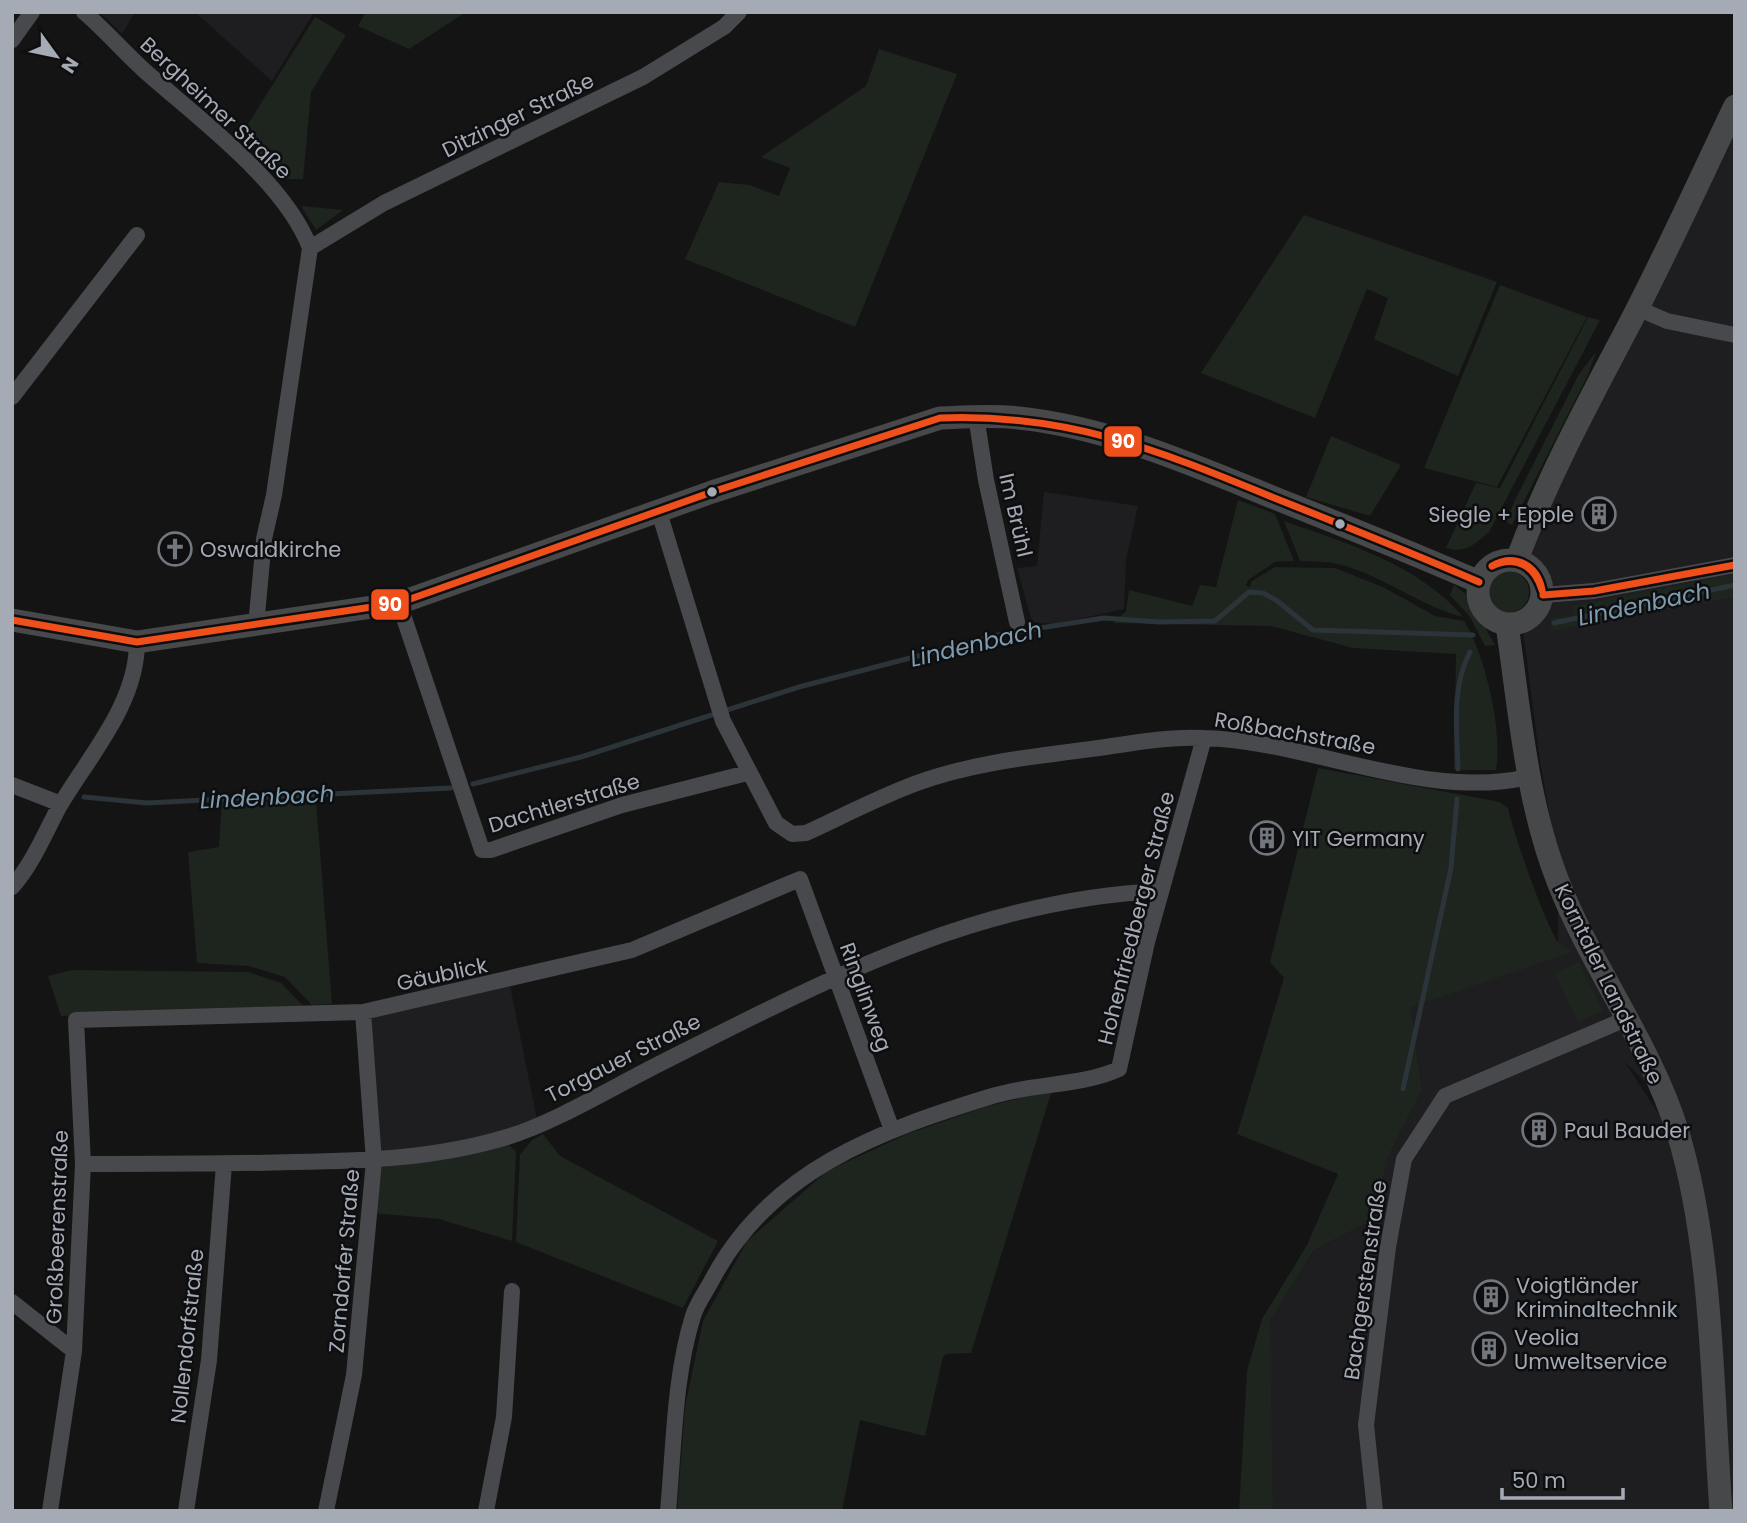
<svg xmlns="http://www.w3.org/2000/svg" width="1747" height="1523" viewBox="0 0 1747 1523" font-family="Poppins,sans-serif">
<rect width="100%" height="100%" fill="#141414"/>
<path fill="#1e1e20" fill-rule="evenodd" d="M99,12H135L122,34Z
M195,12H314L272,81Z
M1735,106V1511H1256L1270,1321L1314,1250L1373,1220L1388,1157L1422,1090L1411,1007L1558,942V862L1540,761L1523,631L1540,614L1549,594L1542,568L1526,549ZM1624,1061L1679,1116L1672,1134Z
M1044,492L1138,506L1126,560L1124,609L1055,624L1032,622L1017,568L1037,566Z
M509,981L538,1124L374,1161L363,1012Z"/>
<path fill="#1e241e" d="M366,12H466L409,49L358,26Z
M315,17L346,35L311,92L303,179H286L240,137Z
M879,49L957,74L855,327L685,259L719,182L749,185L779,196L790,168L761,157L866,86Z
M301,206L343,210L316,230Z
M1304,215L1497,282L1458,376L1374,339L1388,298L1367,289L1315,418L1201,373Z
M1500,285L1587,317L1497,487L1424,468Z
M1588,317L1600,320L1489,532C1475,544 1465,554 1446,548L1476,483L1500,488Z
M1596,352L1588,375L1512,525L1506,522L1515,500L1579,374Z
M1331,436L1401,465L1370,516L1306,497Z
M1238,500L1275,514L1294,561L1275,562L1248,580L1246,586L1250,587L1252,581L1275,567L1335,568L1385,588L1435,616L1464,621C1485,654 1503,731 1496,770H1454L1456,654L1353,648L1271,626L1113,623L1126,611L1129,590L1192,606L1200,585L1216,587Z
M1284,521C1346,543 1420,565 1463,617C1419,606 1383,575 1338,564C1326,561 1312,562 1300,561Z
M1487 592a21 21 0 1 1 42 0a21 21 0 1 1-42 0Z
M1735,574V597L1551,631V618L1573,615V606Z
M1454,585L1467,595L1495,645L1485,646L1470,617L1450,595Z
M1318,768L1500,802L1508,808C1512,829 1547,930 1559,943C1563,946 1569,949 1573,952L1411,1007L1422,1090L1388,1157L1373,1220L1314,1250L1270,1321L1273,1511H1239L1247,1371L1262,1319L1307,1245L1338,1174L1237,1134L1284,978L1270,962Z
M316,801L332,1004L312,1005L285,977L249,966L197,963L188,852L219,847L222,802Z
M1579,962L1603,1011L1578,1022L1555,974Z
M72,970L248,972L281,983L303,1006L61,1016L48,976Z
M1052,1090L971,1353L946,1354L943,1357L925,1436L860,1420L842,1511H677L685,1407L703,1321L747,1241L827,1171L907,1134L985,1107Z
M543,1134L560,1156L718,1241L683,1308L516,1242L520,1155L532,1140Z
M505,1142L516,1151L512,1241L439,1219L373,1213L378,1167L438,1160Z"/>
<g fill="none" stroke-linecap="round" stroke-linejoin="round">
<path stroke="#2b3439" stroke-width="5" d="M1554,623L1735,585
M1458,769C1457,730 1451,688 1470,652
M473,784L581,757L799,687L1002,634L1104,618L1159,622L1215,621L1249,592L1263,593L1276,600L1313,630L1473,635
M84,797L147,803L451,788
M1403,1089L1451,868L1457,799"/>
<path stroke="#48494c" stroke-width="16" d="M84,12C106,31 125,53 146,72C199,119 285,182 310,248L274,495L264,539L256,626
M12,40L32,12
M310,248L384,203L643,77L724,27L739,12
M1637,308L1667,321L1735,335
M12,397L137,235
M976,416L986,480L1017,622
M659,512L723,721L776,823L792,834L806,833C843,816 879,797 917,783C975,762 1038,756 1099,748C1133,743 1169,736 1204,738C1310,741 1424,801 1528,777
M1543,595L1594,591L1735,565
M399,603L482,850H491L622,805L747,773
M12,785L61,804
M12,887C32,865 45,833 59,807C89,756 137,704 137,642
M83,1164C153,1164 224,1164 294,1162C366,1161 438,1158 507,1137C554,1123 615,1086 661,1063C822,982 976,899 1161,891
M12,1302L74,1351
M50,1511L74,1351L83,1164L76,1020L363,1012L632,950L800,879L892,1130
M186,1511L209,1360L224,1164
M326,1511L354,1375L374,1161L363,1012
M486,1511L504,1417L512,1291
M668,1511C674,1447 674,1377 693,1316C697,1303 707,1290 713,1278C771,1170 879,1131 989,1097C1031,1083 1079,1087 1119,1069L1147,942L1204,738
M1375,1511L1366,1425L1388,1247L1404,1159L1445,1096L1626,1019"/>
<path stroke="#47484a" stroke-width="23" d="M1478 592a32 32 0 1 1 64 0a32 32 0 1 1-64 0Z
M1517,560C1547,478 1589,401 1630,323C1667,252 1700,179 1735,106
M12,620L137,642L399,603L712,492L940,418C966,417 993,415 1019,418C1114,428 1204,470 1292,505C1355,530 1417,555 1479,582
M1507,625C1520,712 1526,801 1559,884C1592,968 1651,1045 1678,1133C1713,1249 1712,1389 1721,1511"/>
<defs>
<path id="bus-1" d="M1492,566C1515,553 1537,565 1542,590
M1492,566C1516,555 1534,565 1542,590
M1543,595L1594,591L1735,565
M12,620L137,642L399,603L712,492L940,418C1070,413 1160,451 1277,499C1345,526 1412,553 1479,582"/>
</defs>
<use href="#bus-1" stroke="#0e0e10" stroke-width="12"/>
<use href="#bus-1" stroke="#ef4f1a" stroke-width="7"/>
</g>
<defs>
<symbol id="building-ring" viewBox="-11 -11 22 22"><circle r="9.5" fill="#0e0e10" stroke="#72767d" stroke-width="1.5"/><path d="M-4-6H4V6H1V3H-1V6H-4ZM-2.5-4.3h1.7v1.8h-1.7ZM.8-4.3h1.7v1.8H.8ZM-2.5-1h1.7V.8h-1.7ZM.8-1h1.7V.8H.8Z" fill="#72767d"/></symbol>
<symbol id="church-ring" viewBox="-11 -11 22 22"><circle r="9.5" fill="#0e0e10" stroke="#72767d" stroke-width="1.5"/><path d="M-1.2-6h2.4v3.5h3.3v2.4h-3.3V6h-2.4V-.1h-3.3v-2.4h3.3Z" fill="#72767d"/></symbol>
</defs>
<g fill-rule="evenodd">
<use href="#building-ring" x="1580" y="495" width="38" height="38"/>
<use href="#church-ring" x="156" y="530" width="38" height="38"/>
<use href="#building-ring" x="1248" y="819" width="38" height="38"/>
<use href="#building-ring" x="1520" y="1111" width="38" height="38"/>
<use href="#building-ring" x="1472" y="1278" width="38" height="38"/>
<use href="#building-ring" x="1470" y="1330" width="38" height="38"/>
</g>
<g fill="#a5abb5" stroke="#0e0e10" stroke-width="2.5">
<circle cx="712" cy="492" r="6"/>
<circle cx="1340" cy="524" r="6"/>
</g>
<g text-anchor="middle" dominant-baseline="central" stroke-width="5" stroke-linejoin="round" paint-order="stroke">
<g font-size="21" fill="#a5abb5" stroke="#0e0e10">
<text transform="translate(216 108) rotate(43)">Bergheimer Straße</text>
<text transform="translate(518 115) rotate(-26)">Ditzinger Straße</text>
<text transform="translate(1016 515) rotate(77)">Im Brühl</text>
<text transform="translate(1295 733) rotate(10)">Roßbachstraße</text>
<text transform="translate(564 803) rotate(-17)">Dachtlerstraße</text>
<text transform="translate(1136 918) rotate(-76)">Hohenfriedberger Straße</text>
<text transform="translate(442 974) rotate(-12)">Gäublick</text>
<text transform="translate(1609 984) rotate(64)">Korntaler Landstraße</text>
<text transform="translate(866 997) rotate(70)">Ringlinweg</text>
<text transform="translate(623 1058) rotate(-27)">Torgauer Straße</text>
<text transform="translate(57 1227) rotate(-88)">Großbeerenstraße</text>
<text transform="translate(344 1261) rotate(-85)">Zorndorfer Straße</text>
<text transform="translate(1365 1280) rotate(-82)">Bachgerstenstraße</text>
<text transform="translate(187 1336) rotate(-84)">Nollendorfstraße</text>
</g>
<g font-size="21" fill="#a5abb5" stroke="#0e0e10" text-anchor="start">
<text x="1574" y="514" text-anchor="end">Siegle + Epple</text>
<text x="200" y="549">Oswaldkirche</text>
<text x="1292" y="838">YIT Germany</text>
<text x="1564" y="1130">Paul Bauder</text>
<text x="1516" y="1285">Voigtländer<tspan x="1516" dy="24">Kriminaltechnik</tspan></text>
<text x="1514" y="1337">Veolia<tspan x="1514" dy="24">Umweltservice</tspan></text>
</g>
<g font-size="23" font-style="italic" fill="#7d9caf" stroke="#0e0e10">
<text transform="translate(1644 604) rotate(-12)">Lindenbach</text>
<text transform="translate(976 644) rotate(-13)">Lindenbach</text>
<text transform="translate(267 797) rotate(-3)">Lindenbach</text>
</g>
</g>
<g stroke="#0e0e10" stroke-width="2.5">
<rect x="1103" y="425" width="40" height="33" rx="7" fill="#ef4f1a"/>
<rect x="370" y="588" width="40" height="33" rx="7" fill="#ef4f1a"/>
</g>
<g font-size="19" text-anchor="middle" font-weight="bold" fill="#fff">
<text x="1123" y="448">90</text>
<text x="390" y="611">90</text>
</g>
<rect width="1747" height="1523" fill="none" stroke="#a5abb5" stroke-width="28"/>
<g transform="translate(56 56) rotate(123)" stroke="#0e0e10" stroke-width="5" paint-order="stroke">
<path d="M0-5L12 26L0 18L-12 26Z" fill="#a5abb5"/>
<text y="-10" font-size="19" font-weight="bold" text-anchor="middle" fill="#a5abb5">N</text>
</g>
<path d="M1502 1488v10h121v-10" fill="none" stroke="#a5abb5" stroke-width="3.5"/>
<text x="1512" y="1488" font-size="21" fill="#a5abb5" stroke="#0e0e10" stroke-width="5" paint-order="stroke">50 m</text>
</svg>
